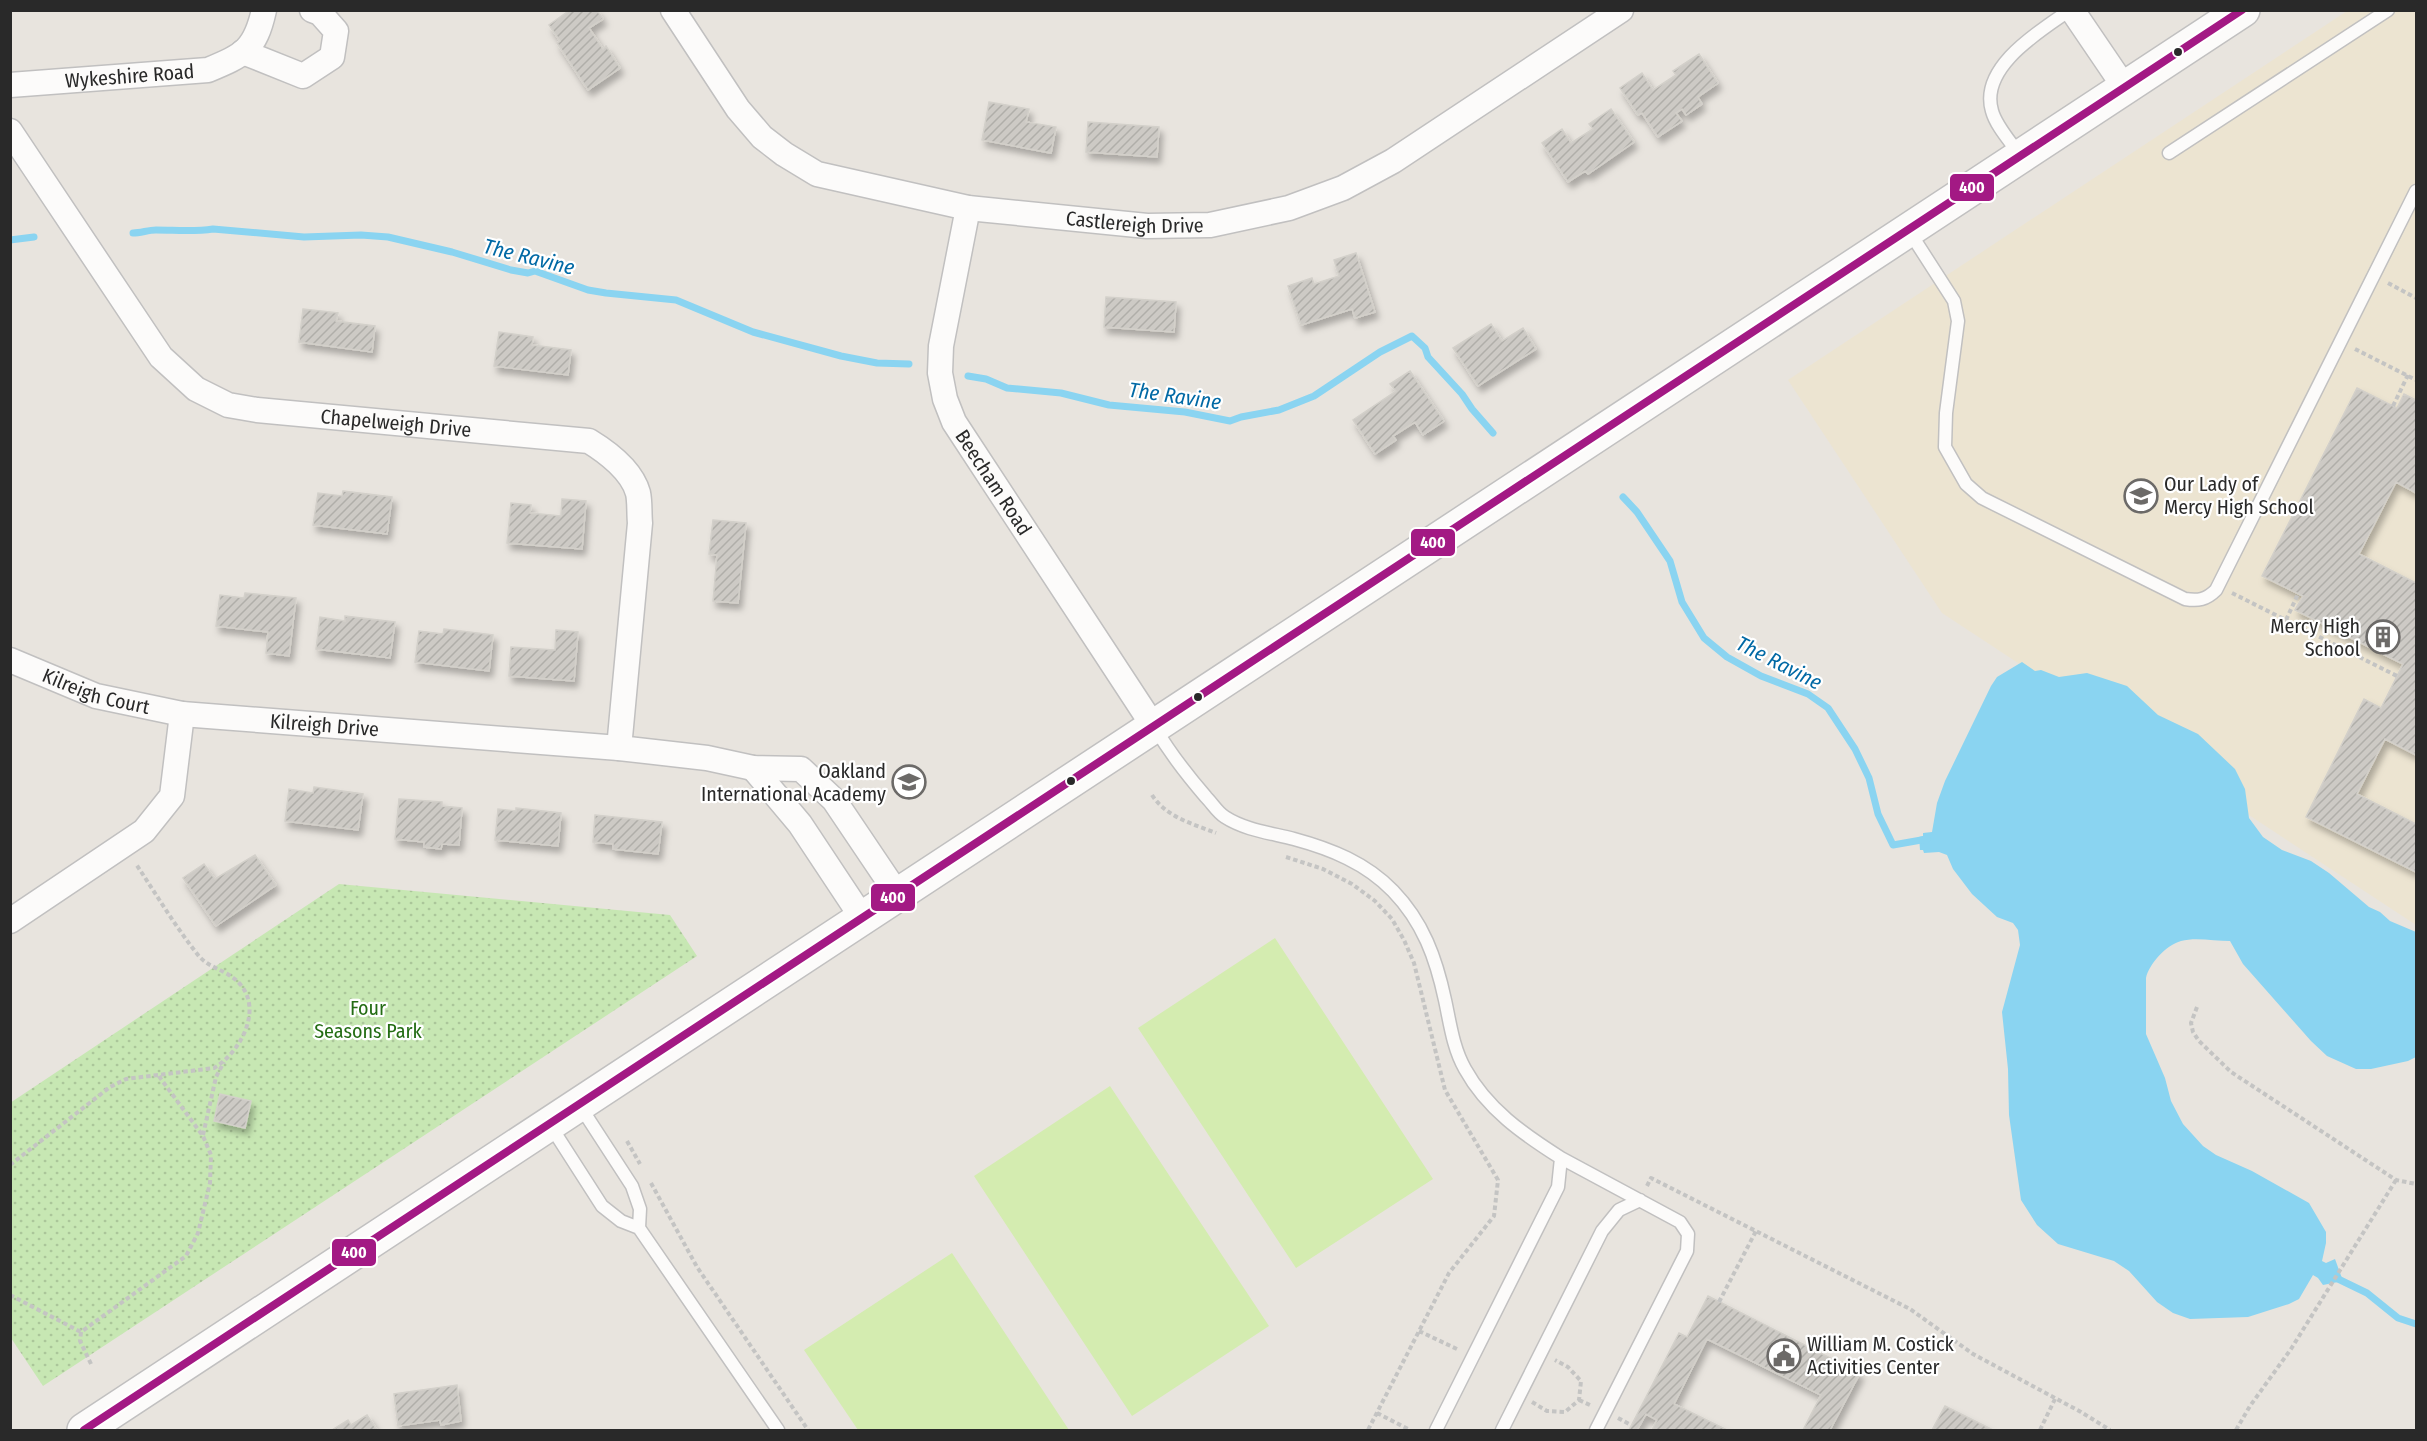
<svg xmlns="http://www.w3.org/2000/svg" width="2427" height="1441" viewBox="0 0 2427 1441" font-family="'Fira Sans Condensed',sans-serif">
<defs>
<pattern id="green-dots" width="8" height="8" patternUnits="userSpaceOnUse" patternTransform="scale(1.5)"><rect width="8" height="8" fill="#c7e7b3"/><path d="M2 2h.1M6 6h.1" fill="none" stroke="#abc69a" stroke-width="1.8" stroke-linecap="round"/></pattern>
<pattern id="building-hatch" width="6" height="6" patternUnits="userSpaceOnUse" patternTransform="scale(1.5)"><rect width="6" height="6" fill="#cdcac5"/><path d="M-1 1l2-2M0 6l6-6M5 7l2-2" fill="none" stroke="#b0aea9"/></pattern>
<filter id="shadow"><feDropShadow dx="3.5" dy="6" stdDeviation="3" flood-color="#0004"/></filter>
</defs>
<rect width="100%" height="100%" fill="#e8e4de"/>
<path fill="#ece4d1" d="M2347,11H2416V925L1942,613L1788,380Z"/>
<path fill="url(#green-dots)" d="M339,884L670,915L697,956L43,1386L11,1338L10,1103Z"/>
<path fill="#d4ecb0" d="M1275,938L1433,1179L1296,1268L1138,1028Z
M1110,1086L1269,1326L1132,1416L974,1176Z
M952,1253L1069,1430H858L804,1350Z"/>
<path fill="#8ad4f1" d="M2022,662L2035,671L2041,670L2059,677L2087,673L2127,686L2158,715L2198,734L2235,769L2245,789L2249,818L2263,837L2282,850L2311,861L2329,873L2369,907L2380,912L2390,921L2416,932V1057L2408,1061L2371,1069H2356L2327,1056L2311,1041L2243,964L2230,941C2215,941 2195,937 2181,941C2166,945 2149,964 2146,978V1034L2165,1078L2171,1101L2183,1124L2203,1146L2216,1155L2252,1171L2309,1203L2326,1232V1243L2322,1261L2326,1263L2335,1259L2343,1281L2323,1285L2318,1278L2313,1275L2299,1299L2289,1304L2248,1317L2190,1319L2173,1313L2157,1302L2129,1271L2114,1261L2058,1244L2037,1225L2021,1200L2009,1115L2008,1069L2002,1012L2020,945L2018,930L2013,923L1997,917L1972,894L1953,869L1947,855L1939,852L1924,853L1923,850H1920L1919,837L1923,836V833L1932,832L1937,803L1945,781L1991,686L1997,677Z"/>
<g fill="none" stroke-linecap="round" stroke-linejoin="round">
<path stroke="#8ad4f1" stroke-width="7" d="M133,233C141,233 148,230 156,230C175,230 194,232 213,229L304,237L361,235L388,237L452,252L511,270L528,273L535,271L588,290L606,293L676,300L753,332L841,356L877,363L909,364
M10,240L34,237
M968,376L986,379L1007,388L1061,393L1109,405L1185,412L1230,421L1241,417L1279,410L1314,396L1380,352L1412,336L1425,348L1428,357L1462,394L1472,409L1493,433
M1623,497L1637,512L1670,561L1682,602L1704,638L1727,657L1761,676L1808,694L1828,708L1855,749L1869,778L1878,814L1893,845L1927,839
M2336,1278L2367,1293L2398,1318L2416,1324"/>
</g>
<path fill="url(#building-hatch)" stroke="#d3d0ca" stroke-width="1.5" filter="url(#shadow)" d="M570,10H597L603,19L589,28L603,49L606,46L620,68L588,90L557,43L560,41L549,25Z
M1699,54L1718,83L1698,97L1702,104L1686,115L1682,109L1676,113L1682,121L1658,137L1642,113L1638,115L1620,88L1642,73L1653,90L1676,75L1673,71Z
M989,102L1029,109L1026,122L1056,127L1051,153L982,140Z
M1611,109L1634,142L1588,174L1585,171L1568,182L1542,143L1562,129L1571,143L1593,129L1589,124Z
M1088,122L1159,127L1157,157L1086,152Z
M1356,253L1375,312L1355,318L1352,309L1301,325L1288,286L1312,278L1314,284L1339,276L1334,260Z
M1106,297L1176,302L1174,332L1104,327Z
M303,309L338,313L336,321L375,326L372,352L299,342Z
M1491,324L1502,341L1523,328L1536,349L1478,386L1453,348Z
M499,332L533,337L532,345L571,350L568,375L494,366Z
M1410,371L1444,421L1423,435L1415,422L1393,436L1396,440L1375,454L1353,420L1396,391L1390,384Z
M2357,388L2397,408L2404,394L2416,400V493L2396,482L2359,554L2416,583V755L2385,739L2357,794L2416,824V872L2306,817L2364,699L2381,708L2403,664L2295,610L2303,596L2262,576Z
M343,491L392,497L387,534L313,525L318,493L342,496Z
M562,499L586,501L582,549L507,543L511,503L531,505L530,513L561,516Z
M713,520L746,523L738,603L713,601L717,555L709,554Z
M245,593L296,598L289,656L266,653L268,632L216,626L220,595L244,598Z
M345,616L395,622L390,658L316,649L320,617L345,621Z
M444,629L493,635L489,671L415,662L419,631L443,634Z
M556,630L578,632L574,681L509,676L511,647L555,650Z
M314,787L363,794L358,830L285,821L289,789L313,793Z
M399,799L442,802V806L462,808L459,845L442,844L441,849L424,847V842L395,839Z
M516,808L561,813L558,846L495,840L498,809L516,811Z
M595,815L662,822L658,854L613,849V844L593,842Z
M255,855L276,885L216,926L183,878L204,864L215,879Z
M220,1094L251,1101L245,1128L214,1121Z
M1708,1296L1860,1373L1830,1430H1803L1821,1395L1707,1339L1674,1404L1727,1430H1652L1657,1420L1646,1414L1637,1430H1629L1679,1333L1687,1337Z
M457,1385L461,1421L441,1425L440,1420L398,1426L394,1394Z
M1945,1406L1993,1430H1932Z
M367,1415L377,1430H332L348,1420L351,1425Z"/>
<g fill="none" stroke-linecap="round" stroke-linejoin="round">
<defs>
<path id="lane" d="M2169,153L2388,10
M2019,154C2010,141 1996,126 1992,111C1979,67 2040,31 2070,10
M1909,231L1954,301L1958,321L1946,413L1945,447L1966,484L1982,498L2185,599C2198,601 2206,600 2216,590L2416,191
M1155,728C1170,753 1187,775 1206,797C1212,803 1218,813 1225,817C1245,830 1271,833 1294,839C1331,849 1366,863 1393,891C1423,922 1436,958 1445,1000C1450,1023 1453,1048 1465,1069C1487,1109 1523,1134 1561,1158L1558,1187L1436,1430
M580,1106L632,1186L640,1209L639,1228L778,1430
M550,1125L602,1206L621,1221L639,1228
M1561,1158L1680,1222L1688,1234L1687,1251L1596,1430
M1502,1430L1602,1231L1619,1210L1640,1200"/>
<g id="street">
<path id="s1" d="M673,10L738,109L762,137L784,154L817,174L968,208L1147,226L1210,225L1289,208L1343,188L1393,161L1621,10"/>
<path d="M2072,10L2125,88"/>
<path d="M243,52L303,76L332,57L336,31L320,13L312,10"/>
<path id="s2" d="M10,85L208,70C244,55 255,50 264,10"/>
<path id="s3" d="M10,131L161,357L196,389L228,405L257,410L589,441C607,452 632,471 638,493C640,502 639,513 640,523L619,748"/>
<path id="s4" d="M968,208L941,346L940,373L945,399L954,422L1154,727"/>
<path id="s5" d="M10,660L96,696L182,714L619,748L707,758L753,768L801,769L834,800L898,895"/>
<path d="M753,768L800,824L863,919"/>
<path d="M10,921L144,831L172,796L182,714"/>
</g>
<path id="secondary" d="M84,1430L2243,10"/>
</defs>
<use href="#lane" stroke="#c1c0c0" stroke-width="15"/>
<use href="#street" stroke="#c1c0c0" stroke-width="27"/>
<use href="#secondary" stroke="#c1c0c0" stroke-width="36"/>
<path stroke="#c4c4c3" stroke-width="4" stroke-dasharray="4.5 3" stroke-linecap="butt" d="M2388,283L2416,298
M2355,349L2416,380
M2393,406L2408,375
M2232,593L2397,676
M2286,620L2298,594
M1152,795C1166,817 1193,824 1216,833
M1286,857L1323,869L1352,884L1375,901L1392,919L1404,940L1414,963L1445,1090L1498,1180L1494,1216L1449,1273L1368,1430
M2197,1007L2191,1023L2193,1032L2199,1041L2231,1072L2396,1180L2416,1184
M203,1135L216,1077L224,1062
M627,1141L640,1164
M10,1165L110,1087L126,1079L214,1068C240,1053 264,1009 239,983C227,970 208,968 198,955C175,926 156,894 136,864
M651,1183L697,1267L808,1430
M1647,1186L1651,1178L1910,1309L1973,1354L2081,1412L2110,1430
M10,1295L81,1332
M1719,1302L1756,1231
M1419,1331L1459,1350
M91,1364L80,1341L81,1332L186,1256L198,1233L210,1183L211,1155L203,1136L158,1075
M1579,1400L1592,1406
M1532,1402L1547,1411L1565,1412L1579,1400L1581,1381L1568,1367L1555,1360
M1377,1413L1410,1430
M1618,1418L1631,1425
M2040,1430L2055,1399
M2236,1430L2250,1406L2291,1349L2396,1180"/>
<use href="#lane" stroke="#fcfbfa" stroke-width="12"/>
<use href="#street" stroke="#fcfbfa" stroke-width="24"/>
<use href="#secondary" stroke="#fcfbfa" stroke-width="33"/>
<defs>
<path id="bus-1" d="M84,1430L2242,10"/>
</defs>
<use href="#bus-1" stroke="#fff" stroke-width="12"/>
<use href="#bus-1" stroke="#a31984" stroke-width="8"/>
</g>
<defs>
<symbol id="school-ring" viewBox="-11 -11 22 22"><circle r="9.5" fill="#fff" stroke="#6c6a68" stroke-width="1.5"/><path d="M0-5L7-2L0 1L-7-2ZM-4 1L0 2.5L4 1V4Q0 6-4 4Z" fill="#6c6a68"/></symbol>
<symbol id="building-ring" viewBox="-11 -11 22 22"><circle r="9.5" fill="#fff" stroke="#6c6a68" stroke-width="1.5"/><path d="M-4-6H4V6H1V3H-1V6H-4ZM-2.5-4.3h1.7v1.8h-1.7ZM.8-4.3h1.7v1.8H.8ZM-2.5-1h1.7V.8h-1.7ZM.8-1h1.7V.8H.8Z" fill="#6c6a68"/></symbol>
<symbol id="civic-ring" viewBox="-11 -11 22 22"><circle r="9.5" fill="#fff" stroke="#6c6a68" stroke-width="1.5"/><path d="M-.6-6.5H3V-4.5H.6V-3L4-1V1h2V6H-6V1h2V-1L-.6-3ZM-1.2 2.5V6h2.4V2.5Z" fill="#6c6a68"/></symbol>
</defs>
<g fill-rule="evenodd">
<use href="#school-ring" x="2122" y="477" width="38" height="38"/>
<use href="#building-ring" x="2364" y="618" width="38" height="38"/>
<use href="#school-ring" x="890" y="763" width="38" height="38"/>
<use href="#civic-ring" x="1765" y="1337" width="38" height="38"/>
</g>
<g fill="#292929" stroke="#fff" stroke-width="2">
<circle cx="2178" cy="52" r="5"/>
<circle cx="1198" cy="697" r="5"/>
<circle cx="1071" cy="781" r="5"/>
</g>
<g text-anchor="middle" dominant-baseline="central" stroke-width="4.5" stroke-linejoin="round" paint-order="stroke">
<g font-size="20" fill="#292929" stroke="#fff">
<text stroke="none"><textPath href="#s2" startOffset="120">Wykeshire Road</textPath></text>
<text stroke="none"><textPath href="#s1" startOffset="544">Castlereigh Drive</textPath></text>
<text stroke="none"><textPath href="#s3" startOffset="524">Chapelweigh Drive</textPath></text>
<text stroke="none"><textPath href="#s4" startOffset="291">Beecham Road</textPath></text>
<text stroke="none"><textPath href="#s5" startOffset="92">Kilreigh Court</textPath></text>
<text stroke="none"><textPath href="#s5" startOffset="324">Kilreigh Drive</textPath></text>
</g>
<g font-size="20" fill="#292929" stroke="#fff" text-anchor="start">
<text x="2164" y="484">Our Lady of<tspan x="2164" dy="23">Mercy High School</tspan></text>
<text x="2360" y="626" text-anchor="end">Mercy High<tspan x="2360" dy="23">School</tspan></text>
<text x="886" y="771" text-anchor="end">Oakland<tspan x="886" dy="23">International Academy</tspan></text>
<text x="1807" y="1344">William M. Costick<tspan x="1807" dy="23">Activities Center</tspan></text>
</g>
<g font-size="20" fill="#236c13" stroke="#fff">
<text x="368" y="1008">Four<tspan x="368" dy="23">Seasons Park</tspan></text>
</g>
<g font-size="21" font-style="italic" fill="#0169a5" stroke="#fff">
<text transform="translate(529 257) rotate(14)">The Ravine</text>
<text transform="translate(1175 396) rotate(8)">The Ravine</text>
<text transform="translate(1779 663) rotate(27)">The Ravine</text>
</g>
</g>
<g stroke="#fff" stroke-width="2">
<rect x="1949" y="173" width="46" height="29" rx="6" fill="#a31984"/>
<rect x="1410" y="528" width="46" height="29" rx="6" fill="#a31984"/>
<rect x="870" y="883" width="46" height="29" rx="6" fill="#a31984"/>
<rect x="331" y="1238" width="46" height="29" rx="6" fill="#a31984"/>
</g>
<g font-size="16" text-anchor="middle" font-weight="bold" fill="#fff">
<text x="1972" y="193">400</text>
<text x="1433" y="548">400</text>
<text x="893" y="903">400</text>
<text x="354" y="1258">400</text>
</g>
<rect width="2427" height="1441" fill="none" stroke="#292929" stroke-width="24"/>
</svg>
